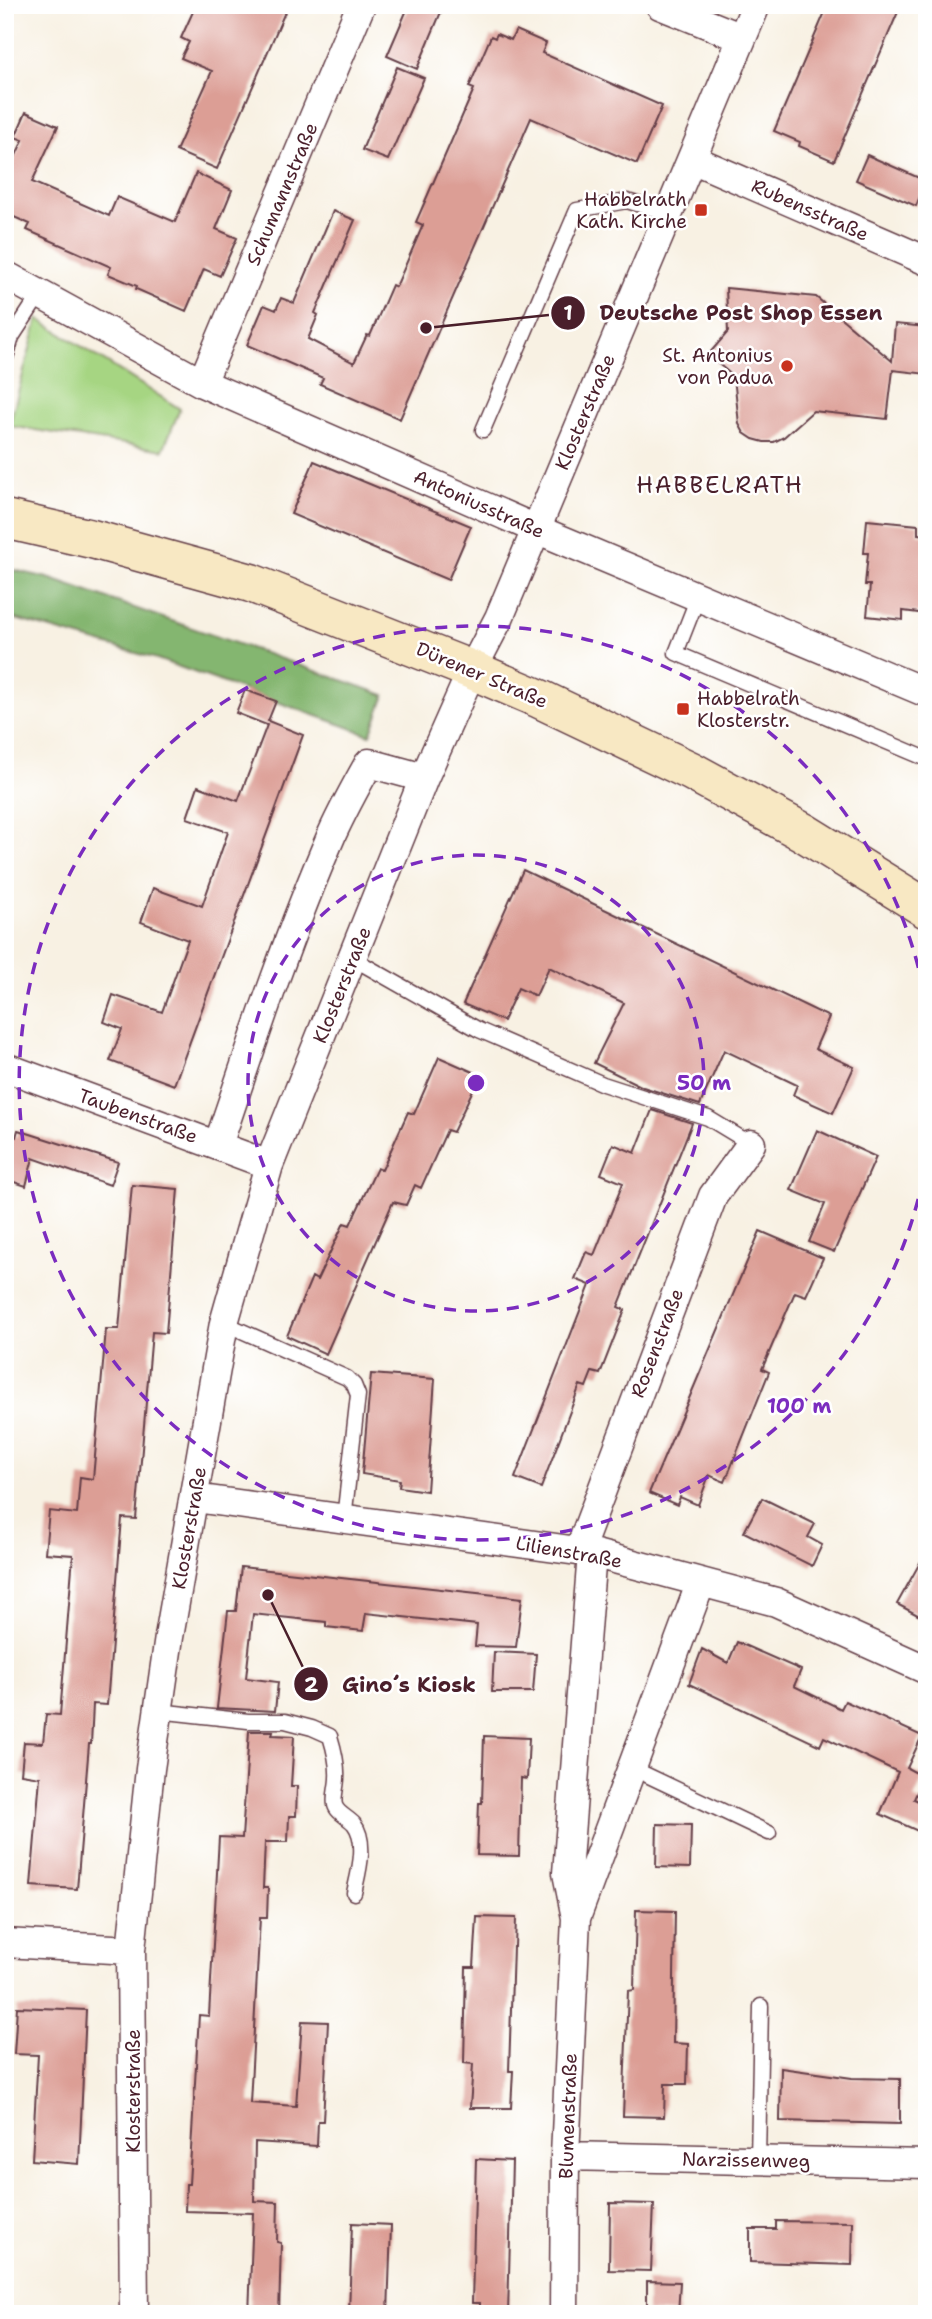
<svg xmlns="http://www.w3.org/2000/svg" width="932" height="2319" viewBox="0 0 932 2319" font-family="'Shantell Sans',sans-serif">
<rect width="100%" height="100%" fill="#fff"/>
<filter id="ink" filterUnits="userSpaceOnUse"><feTurbulence type="fractalNoise" baseFrequency=".0143" numOctaves="2"/><feDisplacementMap in="SourceGraphic" scale="14" xChannelSelector="R" yChannelSelector="G"/><feConvolveMatrix kernelMatrix="1 2 1 2 8 2 1 2 1" color-interpolation-filters="sRGB"/></filter>
<filter id="wash" filterUnits="userSpaceOnUse"><feTurbulence type="fractalNoise" baseFrequency=".00686" numOctaves="4" result="noise"/><feDisplacementMap in="SourceGraphic" scale="28" xChannelSelector="R" yChannelSelector="G"/><feGaussianBlur stdDeviation="1.57" result="paint"/><feColorMatrix in="noise" values="0 0 0 0 0 0 0 0 0 0 0 0 0 0 0 0 0 1.4 0 .05"/><feComposite in="paint" operator="in"/></filter>
<g filter="url(#wash)">
<rect width="100%" height="100%" fill="#f8f1e3"/>
<path fill="#a6d582" stroke="#787a56" stroke-width="2" d="M38,319L180,409L163,450L9,426Z"/>
<path fill="#84b670" stroke="#676a4e" stroke-width="2" d="M5,568L48,578L385,695L370,735L157,659L5,616Z"/>
<g id="blocks">
<path fill="#dc9e95" d="M196,5H288L217,169L176,151L212,71L181,58L189,42L181,38Z
M409,5H444L417,69L387,56Z
M828,5H901L834,161L799,146L800,142L774,131Z
M516,30L546,43L542,53L662,106L637,164L531,118L400,419L320,384L323,378L247,345L264,305L276,310L281,298L294,303L333,211L355,220L315,313L318,315L308,339L354,363L367,335L370,336L392,285L396,287L423,225L416,222L474,89L469,87L491,36L495,38L497,34L511,40Z
M397,67L424,78L388,160L362,150Z
M26,112L58,126L32,182L109,216L117,197L175,222L196,173L232,190L216,229L237,238L220,276L204,269L186,311L136,289L137,286L108,274L111,267L27,230L30,224L5,213V179L23,140L15,137Z
M867,155L926,181L916,206L856,180Z
M726,288L816,297L892,361L895,324L927,327V374L893,370L887,419L813,411L784,437L774,442H764L753,439L744,433L739,424L734,377L708,355L728,332Z
M314,461L471,526L448,580L291,514Z
M867,520L918,525V534L927,535V614L903,611V620L867,616L870,585H865L868,553H864Z
M245,690L276,701L268,721L303,735L174,1085L110,1061L122,1029L104,1022L113,995L162,1012L188,940L141,922L153,888L202,906L228,832L187,818L198,786L238,801L267,725L236,713Z
M523,870L829,1017L815,1049L854,1067L833,1113L793,1095L797,1085L724,1050L700,1105L643,1087L594,1063L624,1003L549,967L536,996L518,988L503,1021L463,1004Z
M439,1057L480,1075L453,1132L447,1130L421,1188L415,1185L406,1205L393,1202L326,1354L287,1336L312,1277L317,1280L344,1223L350,1225L377,1168L382,1170L408,1112L414,1114Z
M652,1110L692,1123L618,1307L625,1310L600,1374L592,1372L586,1387L580,1385L541,1488L515,1478L590,1285L575,1279L586,1252L594,1255L623,1183L601,1174L613,1144L635,1153Z
M18,1130L118,1162L110,1185L33,1158L26,1186L5,1179V1133L16,1137Z
M817,1130L876,1157L834,1252L809,1242L825,1204L791,1190Z
M132,1185L178,1189L166,1333L152,1332L136,1519L122,1518L107,1705L93,1704L91,1744H89L77,1889L31,1886L40,1777L21,1774L24,1742L43,1743L46,1714L60,1715L73,1555L45,1553L49,1511L77,1514L80,1477L93,1479L106,1329H119Z
M760,1231L823,1258L806,1296L795,1292L762,1369L769,1372L725,1482L709,1475L698,1505L680,1497L677,1505L649,1493Z
M371,1374L435,1379L427,1491L399,1487L400,1480L362,1474Z
M762,1498L815,1524L808,1537L822,1545L812,1566L744,1532Z
M927,1550V1620L897,1604Z
M241,1567L522,1598L516,1647L475,1646L477,1625L366,1613L363,1631L326,1627V1622L253,1614L246,1678L278,1682L275,1711L217,1708L228,1611H236Z
M737,1642L801,1670L794,1686L841,1709L845,1701L922,1736L907,1768L924,1777L914,1799L927,1805V1818L920,1832L880,1814L898,1772L824,1737L820,1746L689,1684L702,1649L728,1663Z
M494,1652L536,1654L533,1692H492Z
M249,1731H273L272,1735L294,1736L291,1786H297L296,1816H289L288,1842H265L263,1888H268L267,1918H260L250,2103L296,2106L302,2021L328,2022L323,2121H318L317,2146L255,2142L254,2201L278,2202L277,2242L281,2243L279,2314H249L253,2213L185,2211L186,2184H189L199,2015L209,2016L219,1837L242,1838Z
M484,1736L529,1738L527,1779L521,1778L519,1856L477,1855L479,1803H482Z
M657,1824L691,1825L690,1868L656,1867Z
M636,1910L675,1911L673,2043L688,2044L687,2084H665L664,2117L623,2116L628,1991L634,1990Z
M477,1917L516,1918L515,1947H513L509,2071H513L511,2108H470L473,2064L464,2063L466,1967H474Z
M17,2007L86,2010L79,2164L32,2160L38,2055L14,2054Z
M781,2068L852,2078L900,2079V2124L780,2121Z
M476,2159L512,2161L508,2314H480V2303H472Z
M610,2203L654,2204L651,2271L609,2270Z
M776,2221L853,2222L852,2265L750,2262V2229H776Z
M352,2223L391,2225L388,2314H349Z
M647,2281L680,2282L678,2314L647,2312Z"/>
</g>
</g>
<g filter="url(#ink)">
<use href="#blocks" fill-opacity="0" stroke="#643e47" stroke-width="2"/>
<g fill="none" stroke-linecap="round" stroke-linejoin="round">
<defs>
<path id="lane" d="M5,361L12,337L40,294
M483,430L577,210L627,201L668,213
M698,597L676,653L927,759
M352,958L479,1030L603,1084L708,1118L751,1144
M224,1323L347,1378L354,1385L358,1395L344,1519
M158,1711L248,1721H285L312,1728L330,1736C334,1749 338,1764 337,1778C337,1786 333,1798 335,1805C337,1813 349,1818 354,1824C368,1842 358,1874 354,1893
M632,1768L769,1833
M758,2160L761,2006"/>
<path id="street" d="M660,5L742,38
M692,159L927,261
M5,275L202,383L536,529L927,693
M202,383L361,5
M5,1067L269,1165
M218,1145C253,1041 288,935 332,834C343,810 356,786 369,763L424,778
M195,1498L592,1553L776,1602L927,1670
M579,1551L713,1196L751,1144
M576,1918L701,1582
M5,1943L131,1950
M565,2156L927,2164
M134,2314L131,1950L150,1769L169,1637L224,1323L269,1165L424,778L472,670L499,618L756,5
M564,2314L565,2156L576,1918L567,1873L592,1553"/>
<path id="secondary" d="M5,519L92,539L251,583L472,670L540,699L691,771L803,832L927,909"/>
</defs>
<use href="#lane" stroke="#643e47" stroke-width="17"/>
<use href="#street" stroke="#643e47" stroke-width="31"/>
<use href="#secondary" stroke="#643e47" stroke-width="41"/>
<use href="#lane" stroke="#fff" stroke-width="14"/>
<use href="#street" stroke="#fff" stroke-width="28"/>
<use href="#secondary" stroke="#f8e8c3" stroke-width="38"/>
</g>
</g>
<g fill="none" stroke="#7b2cbf" stroke-width="3.5" stroke-dasharray="12 9">
<circle cx="476" cy="1083" r="228"/>
<path d="M927 1158A457 457 0 1 1 927 1008"/>
</g>
<g fill="#c8321e" stroke="#fff" stroke-width="2.5">
<rect x="694" y="203" width="14" height="14" rx="3.5"/>
<circle cx="787" cy="366" r="7"/>
<rect x="676" y="702" width="14" height="14" rx="3.5"/>
</g>
<g text-anchor="middle" dominant-baseline="central" stroke-width="5" stroke-linejoin="round" paint-order="stroke">
<g font-size="19" fill="#4a1f2b" stroke="#fff">
<text transform="translate(282 194) rotate(-67)">Schumannstraße</text>
<text transform="translate(810 210) rotate(24)">Rubensstraße</text>
<text transform="translate(585 412) rotate(-67)">Klosterstraße</text>
<text transform="translate(479 504) rotate(24)">Antoniusstraße</text>
<text transform="translate(482 675) rotate(23)">Dürener Straße</text>
<text transform="translate(342 985) rotate(-68)">Klosterstraße</text>
<text transform="translate(138 1116) rotate(20)">Taubenstraße</text>
<text transform="translate(657 1343) rotate(-69)">Rosenstraße</text>
<text transform="translate(189 1528) rotate(-80)">Klosterstraße</text>
<text transform="translate(569 1552) rotate(10)">Lilienstraße</text>
<text transform="translate(133 2091) rotate(-90)">Klosterstraße</text>
<text transform="translate(568 2116) rotate(-88)">Blumenstraße</text>
<text transform="translate(746 2160) rotate(1)">Narzissenweg</text>
</g>
<g font-size="19" fill="#4a1f2b" stroke="#fff" text-anchor="end">
<text x="687" y="199">Habbelrath<tspan x="687" dy="22">Kath. Kirche</tspan></text>
<text x="773" y="355">St. Antonius<tspan x="773" dy="22">von Padua</tspan></text>
<text x="697" y="698" text-anchor="start">Habbelrath<tspan x="697" dy="22">Klosterstr.</tspan></text>
</g>
<g font-size="23" letter-spacing="2" fill="#4a1f2b" stroke="#fff">
<text x="720" y="485">HABBELRATH</text>
</g>
</g>
<circle cx="476" cy="1083" r="10" fill="#7b2cbf" stroke="#fff" stroke-width="3.5"/>
<g font-size="21" text-anchor="middle" font-weight="bold" fill="#7b2cbf" stroke="#fff" stroke-width="5" stroke-linejoin="round" paint-order="stroke">
<text x="704" y="1090">50 m</text>
<text x="799" y="1413">100 m</text>
</g>
<path fill="none" stroke="#4a1f2b" stroke-width="2.5" d="M426 328L568 313M268 1595L311 1684"/>
<g fill="#4a1f2b" stroke="#fff" stroke-width="2.5">
<circle cx="426" cy="328" r="7"/>
<circle cx="268" cy="1595" r="7"/>
<circle cx="568" cy="313" r="18"/>
<circle cx="311" cy="1684" r="18"/>
</g>
<g font-size="21" text-anchor="middle" font-weight="bold" fill="#fff">
<text x="568" y="320">1</text>
<text x="311" y="1692">2</text>
</g>
<g font-size="21" text-anchor="middle" font-weight="bold" fill="#4a1f2b" stroke="#fff" stroke-width="5" stroke-linejoin="round" paint-order="stroke">
<text x="741" y="320">Deutsche Post Shop Essen</text>
<text x="409" y="1692">Gino´s Kiosk</text>
</g>
<rect width="932" height="2319" fill="none" stroke="#fff" stroke-width="28"/>
</svg>
